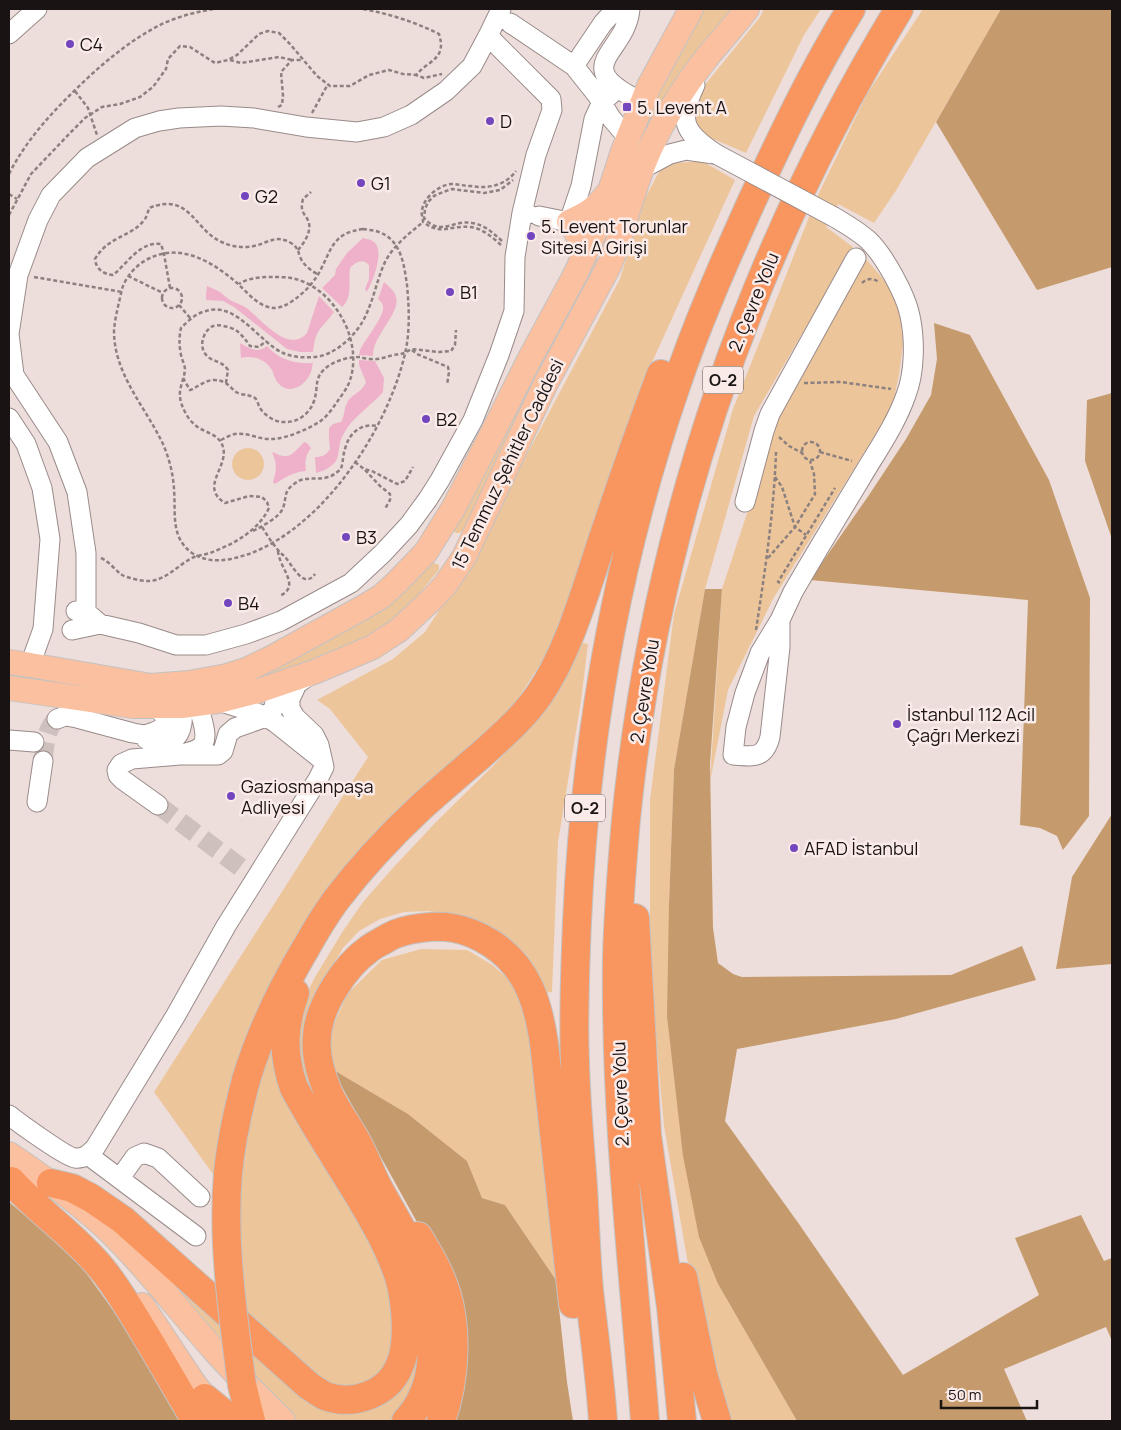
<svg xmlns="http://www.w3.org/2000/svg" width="1121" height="1430" viewBox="0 0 1121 1430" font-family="Manrope,sans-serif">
<rect width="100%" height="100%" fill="#eddedb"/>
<path fill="#edc59b" d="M704,9H734L605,258L596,253L645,116L688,34Z
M764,9H821L804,35L746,153L704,135L698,129L693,118L696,104L704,86L760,17Z
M923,9H1001L897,189L874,223L838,204L826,227L853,247L754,416L705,589L674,769L669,904L718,1284L797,1421H727L688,1264L664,1126L650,971V800L674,614L733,409L817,197L867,94Z
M702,161L735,180L649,369L581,568L552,645L515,704L443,772L352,865L215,1177L154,1092L368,757L330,709L317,700L393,659L425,632L467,567L620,279L644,200L660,170L676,163Z
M594,257L603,262L517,417L464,530L459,533H456L451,529Z
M866,259L889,286L900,315L903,344L899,375L893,403L885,419L773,599L728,690L710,782L722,589L759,477L771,425L808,357Z
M232 464a16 16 0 1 1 32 0a16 16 0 1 1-32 0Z
M432,562L439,565V569L438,571L420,593L388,624L360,641L300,666L244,683L296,658L332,639L369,617Z
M578,642L588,644L581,701L558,842L552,992L545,993L511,945L513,942L496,930L476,920L457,915L428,911L404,912L380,919L359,931L343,948L315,997L309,1016L393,1225L422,1371L395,1421H295C239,1368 191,1308 142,1248L355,1407L414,1337L304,1077L299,1057L297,1035L307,993L315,977L343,931L363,902L392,869L436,822L494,765L523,733Z
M421,949L467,950L491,964L510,980L520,997L527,1018L533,1068L556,1280L505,1205L482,1198L467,1161L408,1114L332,1069L330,1033L347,994L382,960Z
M270,1046L274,1049L329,1172L376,1255L386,1280L394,1326L393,1348L384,1369L371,1380L360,1384L359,1389L328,1385L243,1316L237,1230L240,1177L245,1136L258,1085Z"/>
<path fill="#c59b6e" d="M1001,9H1112V267L1037,290L936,122Z
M934,323L970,335L1049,480L1090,598L1089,816L1063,850L1057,836L1040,828L1020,825L1028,600L810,580L869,495L906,439L931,395L937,359Z
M1112,393V539L1085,461L1087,400Z
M705,589H722L710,764L713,928L718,963L733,974L742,977L951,975L1022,946L1036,980L896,1019L737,1049L725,1121L799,1224L903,1375L1039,1295L1015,1238L1081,1215L1104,1261L1112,1258V1341L1106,1327L1004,1369L1027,1421H797L718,1284L699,1237L683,1156L667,1016L669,904L674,769Z
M1112,814V964L1056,969L1072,877Z
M332,1069L408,1114L467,1161L482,1198L505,1205L556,1280L567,1382L573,1421H446L418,1224Z
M9,1202L74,1256L125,1327L179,1421H9Z"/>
<path fill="#eeb1c9" d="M363,238C366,239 371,239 374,242C385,250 373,282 367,292L365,289L369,279V265C362,258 356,262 350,268C348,280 353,298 342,307L322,288L335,275L336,269L347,253Z
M384,282C388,286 395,291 396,297C401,313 372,336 373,356L359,355L360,350C365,340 382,319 383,309C384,304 381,302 378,299Z
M207,286C211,288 215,289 218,291C224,294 228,300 234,302C238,304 242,305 245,307C261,318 288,355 307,333L319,296L334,312C321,330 316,327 313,352H300L287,349L234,307L223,301L206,300V294Z
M240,343C249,348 258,354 267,346C279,360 295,364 313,363C312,366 312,371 310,374C305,386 289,395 279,384C275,380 274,375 272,370C265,359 254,355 241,358Z
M359,360L375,361L384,378L383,392C370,407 352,417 343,435C338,443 340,454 336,461C331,468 323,471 316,473L315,457C323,457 326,455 330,449L329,439V428L333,424L341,422C345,415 344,408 347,403C352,393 361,394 366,382L359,365Z
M304,442L307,443L311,448C305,456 305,462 306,471C293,472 286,477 275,484L273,482C277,469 277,464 272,452C276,453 279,456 284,456C291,458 299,447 304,442Z"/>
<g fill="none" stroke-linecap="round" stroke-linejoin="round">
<path stroke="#cdc0bd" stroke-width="19" stroke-dasharray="19 9" stroke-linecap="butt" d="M43,761C45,746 45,729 57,719
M158,805L244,870"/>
<defs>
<path id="minor" d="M616,9L603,23L574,66L597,95L611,118L628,138
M630,9C626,55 566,65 642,102
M510,23L574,66
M9,34L37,9
M488,36L551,99L552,110L536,155L522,213L528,214
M695,85C678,121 683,132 716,154
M642,169L670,154L686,150L714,154
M539,216L569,222
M569,222L581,186L594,119L602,102L618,88
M9,371L14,375L58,442L77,492L86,553V612L76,611
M14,375L9,334L18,275L38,220L51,195L87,158L135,128L159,121L179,118L221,116L254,118L306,127L357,132L384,127L411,115L446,91L472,66L488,36L501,9
M9,418L26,444L42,488L50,539L43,629L30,665
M745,502L764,431L770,414L856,258
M86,612L100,624L139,633L176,645H206L246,634L281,621L351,583L383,553L409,525L428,499L440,480L473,420L499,355L514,311L515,257L522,213
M780,620V647L770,737C764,760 752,756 733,755L736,727L745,693L760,653L780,620L793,592C815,554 838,516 861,478C877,451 896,424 906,395C915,372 915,339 910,316C906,295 884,255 868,240C858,231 846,224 834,217
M72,630L100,624
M218,701L263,715L276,723L321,759
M57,719L65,716L77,718L133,733L145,735L154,732L163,728L166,721L163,714L157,707
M146,739C175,752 185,733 182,706
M9,740L34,742
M184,754C188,752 195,751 199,748C212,740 200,716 198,704
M37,802L43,761
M158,805L123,780L118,775L117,770L121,764L132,759L180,755H218L223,751L228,734L235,728L266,717L272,712L280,689L286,681
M9,1115C19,1123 66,1157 75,1158C84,1159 89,1154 95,1148L176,1015L226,926L318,779L324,767L319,745L314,735L295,717L290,708V699L297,684L311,674
M88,1155L196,1236
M120,1178L135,1157L144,1153L158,1158L200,1197"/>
<path id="major" d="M585,254C582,241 577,232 569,222C589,213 594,210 608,193
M9,662L30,665L151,686L189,683L227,676L246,670L273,657L362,608L382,596L397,582L426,552L454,507L493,432L529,360L575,275L601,218L623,151L649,86L691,9
M9,688L133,706H182L218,701L258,691L314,672L352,656L373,647L385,639L399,630L433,598L445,585L464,557L546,383L610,264C625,226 633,186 650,149C665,116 686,84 708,56C721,40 735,25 747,9
M9,1154C45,1178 80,1203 111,1233C148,1269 179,1311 214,1350C236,1375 260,1398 283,1421
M142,1305L193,1382L217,1413"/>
<path id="highway" d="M635,918L647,1135L671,1307L682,1421
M246,1080C260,1033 282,988 307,946C316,930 325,915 336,900C361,867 390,836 421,807C441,789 461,772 481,755C502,736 523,718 539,695C568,653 585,592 601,544C620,487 640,430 661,374
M11,1181C39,1212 75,1236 102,1269C116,1286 128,1306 140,1326C159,1357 177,1389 196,1421
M51,1183L72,1188L91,1198L123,1220L309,1386C314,1389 319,1393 325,1396C352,1406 387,1395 399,1367C410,1344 406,1302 399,1277C389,1247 375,1223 359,1196C337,1160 314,1125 294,1088C282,1054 283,1027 295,993
M418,1236C427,1251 436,1265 442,1281C459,1322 456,1379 441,1421
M683,1277L703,1374L717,1421
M242,1385L251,1421
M205,1398L233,1421
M406,1421C439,1385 434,1341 424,1297C420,1277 414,1257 406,1238C398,1221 387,1204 378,1187C372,1176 368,1164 362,1152C353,1131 337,1113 328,1092C321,1075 315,1054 317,1036C319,1005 345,966 369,949C375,944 383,941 389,937C405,928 436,925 453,928C467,930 481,937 492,944C528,968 538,1003 544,1043L573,1304
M603,1421C600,1377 594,1334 589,1290C586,1255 585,1221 583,1187C580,1145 576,1104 575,1062C573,1016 575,969 577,922C585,741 616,561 675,389C696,326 723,265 750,205C781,138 812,72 851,9
M645,1421C633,1267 615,1113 617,958C618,912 622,865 626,819C655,529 748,258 899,9"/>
</defs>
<use href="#minor" stroke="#998b89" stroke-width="21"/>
<use href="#major" stroke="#c3c2c2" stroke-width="26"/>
<use href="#highway" stroke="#c3c2c2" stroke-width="30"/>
<path stroke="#8c817f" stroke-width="2.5" stroke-dasharray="4 2.5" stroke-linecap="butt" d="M363,9C390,14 415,22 439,34C447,59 429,60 416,75L424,78L442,74
M230,60L241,63L279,57L292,60
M75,91L88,108L97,135
M278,107L282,105L283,96L281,72L292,60H303
M312,113L328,84
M9,174C24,144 46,119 69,96C95,70 123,45 156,27C173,18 194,12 214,9
M9,194L17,199
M9,215L31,174L71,132L85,118L102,107L120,104L140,97L153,87L166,69L168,59L180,46L190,47L215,63L228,60L237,55L259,34L268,31L279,33L290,44L317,76L330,86H350L369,75L389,70L403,74L416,75
M363,229C368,230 374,230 379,232C401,240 404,264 407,285C409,306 410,328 406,349C390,426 325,526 249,554C230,560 210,565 192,553C170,537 176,513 174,489C173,472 168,453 160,438C142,403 114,372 114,331C115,317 119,303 122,289C126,276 137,264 150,258C181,243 213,262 237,283C248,293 259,308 276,308C282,307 286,305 291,302C303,294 313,284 320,271C332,248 333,233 363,229Z
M502,241C493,233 485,225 472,223C454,219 441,237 424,218L425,209L428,202L434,196L443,192L452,189L484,193L500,190L513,180
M501,245C492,237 482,228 470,227C450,225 441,236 423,222C423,219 421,214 422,211C423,198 439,185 451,184C458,184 464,186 471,186C487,189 505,186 516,171
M298,250C304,243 311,233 309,223C308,219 305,216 303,212C301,208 302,203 303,199L311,192
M128,276L163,293
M34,277L122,292
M862,283C867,278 873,278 879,282
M162 298a10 10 0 1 1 20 0a10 10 0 1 1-20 0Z
M170,288L164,254L161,244C140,241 127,264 113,275C103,274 96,269 95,259C109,235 131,238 145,219C147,216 148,212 149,208C191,191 194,232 224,243C233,247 244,248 254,246C268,243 276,234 291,243C298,247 298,252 301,259C304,265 312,272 318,274
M179,305L191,319
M412,350L417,354L448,367L449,372L447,385
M183,378L190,390C198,387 205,380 214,380C229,380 231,391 240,394C246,395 250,395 255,398C258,401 258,405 260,408C265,416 276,423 286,422C299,422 310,413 314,401C319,386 313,378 327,367C336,360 349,357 360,357C363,358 367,359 371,359C379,360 386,357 393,355C401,354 404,354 411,349L439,352L451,351L455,345L456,330
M226,383L228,370C221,359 210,363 204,352C200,344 203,333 211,327C217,323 231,327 237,331C242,335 246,340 250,346L259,347L266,341
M804,383L841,382L891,389
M779,437L789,446L802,453
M221,440C225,438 230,435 235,434C247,432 260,440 272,439C288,438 306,430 319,422C326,418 332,409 337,402C341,396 346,390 349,383C365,342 334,286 291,278C285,277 278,277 272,277C261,277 247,278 239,284
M802 451a9 9 0 1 1 18 0a9 9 0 1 1-18 0Z
M820,452L852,461
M355,462L364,469L372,471L397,484L405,481L413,467
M365,470L380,486L390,494V500L385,509
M775,477L782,487L795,527L806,535
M262,527C267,535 272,543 278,550C281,554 280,552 284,556C291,562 303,591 315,574
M253,531C261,527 280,517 283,508C287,497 283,492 294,484C305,475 316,481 328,477C333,476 337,472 341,469C343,462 343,455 345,449C349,433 361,423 377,426
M278,551C279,568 302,587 279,596
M101,558C110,562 115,570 122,575C128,578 141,581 148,581C165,581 177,566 192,558C197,555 204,555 210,553C234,544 258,531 269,508L267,502L262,497L249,496L225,503C199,487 229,467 223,447C219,433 203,433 194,424C187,418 181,406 180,397C179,388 184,379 185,370C185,365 182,360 181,355C179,345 179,337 181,328C188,321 196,313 206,311C236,301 259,342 283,353C292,357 303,358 313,357C319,357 326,355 331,352C347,344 362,327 368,310C375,294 378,276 386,260C395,244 410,233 423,222
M768,558L795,527L815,494L814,474L810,461
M780,583L778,582L835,488
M756,630C765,571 774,511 776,452"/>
<use href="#minor" stroke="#fff" stroke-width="19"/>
<use href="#major" stroke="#fbc09f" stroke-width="24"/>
<use href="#highway" stroke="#f9965f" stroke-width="28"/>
<defs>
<path id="minor-bridge" d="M716,154L834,217"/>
<path id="highway-bridge" d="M242,1385C233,1315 222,1243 228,1173C231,1141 238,1110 246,1080"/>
</defs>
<use href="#minor-bridge" stroke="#998b89" stroke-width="21" stroke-linecap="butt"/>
<use href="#highway-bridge" stroke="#c3c2c2" stroke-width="30" stroke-linecap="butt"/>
<use href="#minor-bridge" stroke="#fff" stroke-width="19"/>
<use href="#highway-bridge" stroke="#f9965f" stroke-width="28"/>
</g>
<g fill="#7446be" stroke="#fbebe8" stroke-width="2">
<circle cx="70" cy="44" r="5"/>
<rect x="622" y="102" width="10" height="10" rx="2.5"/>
<circle cx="490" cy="121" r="5"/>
<circle cx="361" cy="183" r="5"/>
<circle cx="245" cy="196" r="5"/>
<circle cx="531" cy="236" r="5"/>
<circle cx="450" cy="292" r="5"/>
<circle cx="426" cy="419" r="5"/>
<circle cx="346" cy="537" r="5"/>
<circle cx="228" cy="603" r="5"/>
<circle cx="897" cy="724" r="5"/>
<circle cx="231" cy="796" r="5"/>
<circle cx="794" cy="848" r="5"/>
</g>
<g text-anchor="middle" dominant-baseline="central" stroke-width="5" stroke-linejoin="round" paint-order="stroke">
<g fill="#fbebe8" stroke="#5d5453" stroke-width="1">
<rect x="703" y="366.5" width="40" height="27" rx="4"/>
<rect x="565" y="794.5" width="40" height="27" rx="4"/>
</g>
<g font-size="16" font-weight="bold" fill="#191413">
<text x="723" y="380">O-2</text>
<text x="585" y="808">O-2</text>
</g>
<g font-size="18" fill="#191413" stroke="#fbebe8" text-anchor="start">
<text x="80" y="44">C4</text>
<text x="637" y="107">5. Levent A</text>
<text x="500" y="121">D</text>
<text x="371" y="183">G1</text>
<text x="255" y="196">G2</text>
<text x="541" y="226">5. Levent Torunlar<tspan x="541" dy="21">Sitesi A Girişi</tspan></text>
<text x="460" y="292">B1</text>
<text x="436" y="419">B2</text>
<text x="356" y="537">B3</text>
<text x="238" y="603">B4</text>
<text x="907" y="714">İstanbul 112 Acil<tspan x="907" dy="21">Çağrı Merkezi</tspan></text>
<text x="241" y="786">Gaziosmanpaşa<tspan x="241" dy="21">Adliyesi</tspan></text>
<text x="804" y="848">AFAD İstanbul</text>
</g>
<g font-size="18" fill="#191413" stroke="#fbebe8">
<text transform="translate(753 302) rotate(-68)">2. Çevre Yolu</text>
<text transform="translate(507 464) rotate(-64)">15 Temmuz Şehitler Caddesi</text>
<text transform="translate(644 691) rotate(-81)">2. Çevre Yolu</text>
<text transform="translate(620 1094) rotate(-92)">2. Çevre Yolu</text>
</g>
</g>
<rect width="1121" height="1430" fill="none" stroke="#191413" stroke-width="20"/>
<path d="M941 1400v8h96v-8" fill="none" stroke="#191413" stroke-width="2.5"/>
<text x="948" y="1400" font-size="15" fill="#191413" stroke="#fbebe8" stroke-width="4" paint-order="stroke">50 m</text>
</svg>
